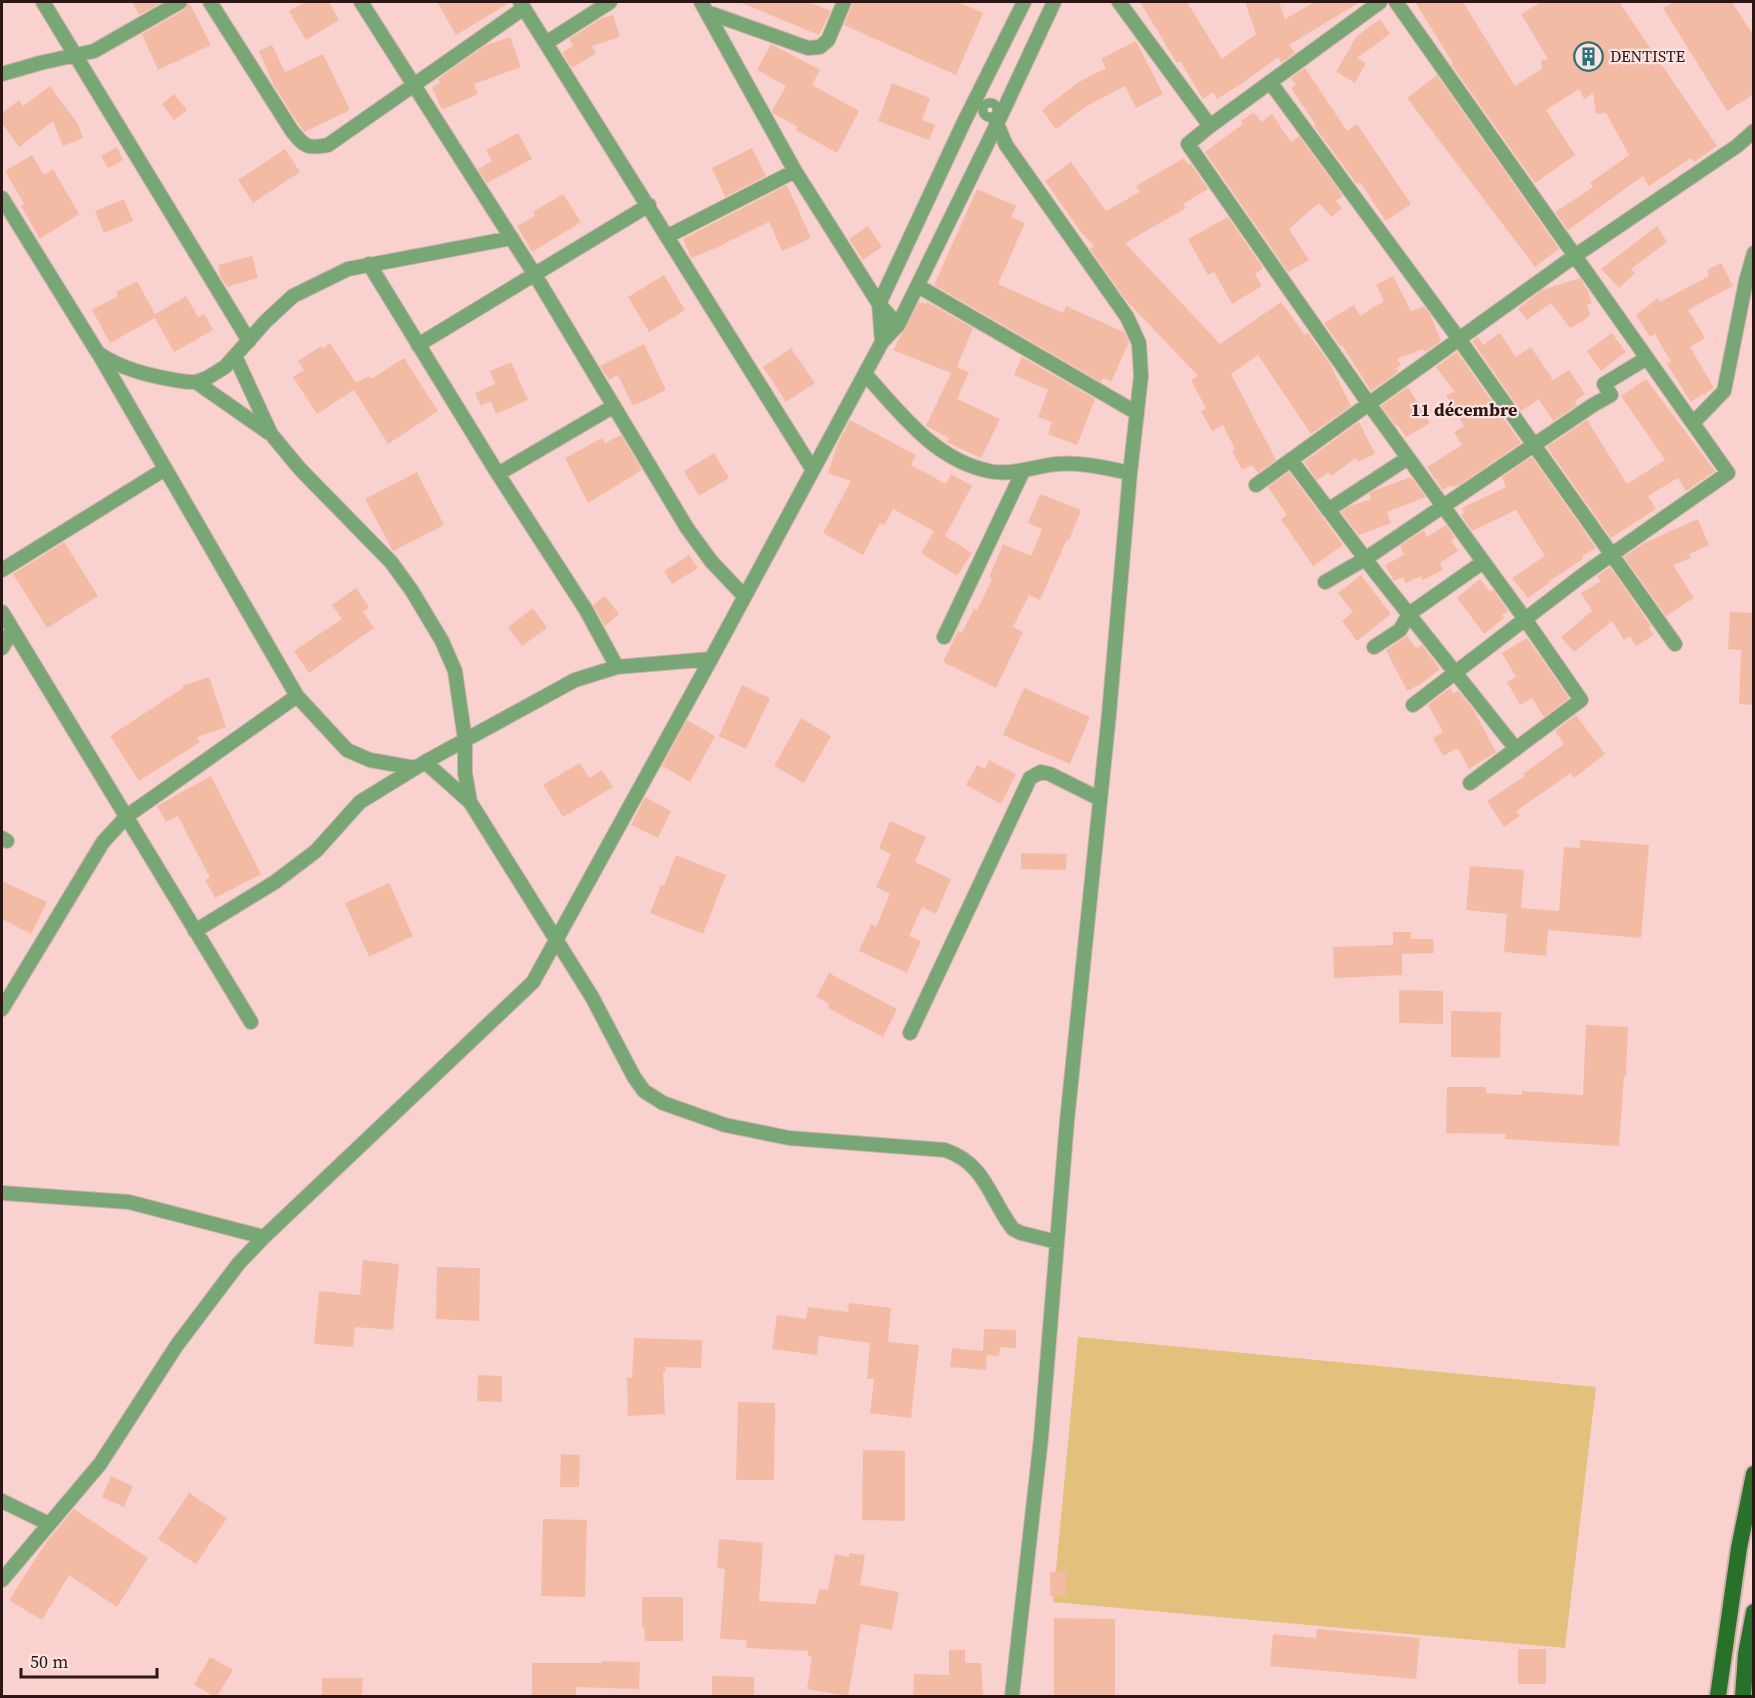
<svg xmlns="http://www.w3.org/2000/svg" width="1755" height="1698" viewBox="0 0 1755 1698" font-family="'Source Serif 4',serif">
<rect width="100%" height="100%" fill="#f9d2cf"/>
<path fill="#e3c07b" d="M1078,1337L1596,1387L1565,1648L1053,1602Z"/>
<path fill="#f3bba4" d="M132,2H163L139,15Z
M189,2L211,45L158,70L142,34L184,10Z
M305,2H329L339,20L306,40L289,11Z
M437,2H511L456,35Z
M739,2H809L831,11L819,35Z
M853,2H958L983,13L956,75L844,25Z
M1140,2H1187L1222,59L1256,34L1245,2H1279L1285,19L1315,2H1360L1289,45L1295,53L1281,63L1278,57L1243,83L1217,99L1213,92L1203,99L1180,61L1177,63Z
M1415,2H1463L1515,86L1542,69L1541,60L1548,59L1521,14L1541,2H1619L1717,146L1694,162L1691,158L1649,186L1643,176L1568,230L1555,212L1593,187L1590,183L1629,155L1606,113L1596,114L1593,93L1584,99L1579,89L1546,110L1575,155L1535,183L1451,64L1453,63Z
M1674,2H1732L1754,36V94L1727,111L1663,8Z
M613,15L620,37L592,46L596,53L572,68L562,53L573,46L569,39L602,18Z
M1380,19L1390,34L1357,58L1366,63L1355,83L1337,72L1335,74L1356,37Z
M510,37L521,67L474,84L478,94L442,110L432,87L440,83L438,79L486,45Z
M1136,41L1163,94L1136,108L1125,86L1085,107L1056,129L1042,110L1079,82L1106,68L1101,59Z
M771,44L820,70L812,85L859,111L837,153L796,130L798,127L774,114L772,111L786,86L757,70Z
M272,45L285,72L323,54L350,110L304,132L274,86L259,51Z
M1305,68L1347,131L1357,124L1411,204L1386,221L1360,182L1357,184L1314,126L1316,125L1291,88L1296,85L1291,78Z
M1437,75L1559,249L1535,267L1407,98Z
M892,83L930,98L922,120L935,125L929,140L878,121Z
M50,86L78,124L83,138L63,146L53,121L19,147L2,123V113L19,100L23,106Z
M174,94L187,110L174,120L162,104Z
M1254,112L1261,122L1272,114L1291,142L1299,136L1343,196L1336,201L1342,208L1332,217L1319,203L1289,229L1309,260L1288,272L1205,152L1243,124L1241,121Z
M518,133L532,159L487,183L478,169L492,161L486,150Z
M117,147L123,160L108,168L101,156Z
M752,148L766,176L725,197L712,168Z
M285,149L300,172L253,203L238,180Z
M32,155L44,175L53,169L79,214L40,239L21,206L24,204L5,171Z
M1184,158L1188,165L1190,163L1208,189L1183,204L1186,208L1125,243L1220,344L1281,302L1305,335L1308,333L1330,364L1351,406L1311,434L1258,355L1231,374L1276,460L1258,473L1252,465L1242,470L1232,451L1235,449L1223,425L1212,431L1201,411L1206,409L1191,380L1198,376L1125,299L1090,249L1094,246L1081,232L1045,181L1071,162L1106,211L1140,192L1136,186Z
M787,185L811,238L782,251L769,222L721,245V246L691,258L683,239Z
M977,189L1016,206L1011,217L1025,223L998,284L1063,313L1066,306L1124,332L1129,342L1111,382L1103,378L1101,382L934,285Z
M563,194L581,222L532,252L517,226L535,216L533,212Z
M124,199L133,221L104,233L95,211Z
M1228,217L1263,268L1255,274L1262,286L1232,304L1214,272L1208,275L1188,239Z
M868,226L882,247L863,260L849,239Z
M1657,226L1667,242L1631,269L1635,273L1619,288L1601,269Z
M252,256L258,278L227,287L221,278L218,265Z
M1721,263L1733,286L1688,310L1705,338L1690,347L1714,388L1691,402L1667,364L1671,362L1655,334L1650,337L1636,315L1658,298L1660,302L1709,276L1707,270Z
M664,275L685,310L649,332L628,297Z
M1393,276L1411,311L1424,306L1430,314L1441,341L1425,352L1423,349L1397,359L1401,365L1396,368L1398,372L1371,391L1342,345L1340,346L1324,323L1354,305L1360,316L1384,301L1376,285Z
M1580,278L1588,291L1592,303L1587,305L1590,315L1583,321L1570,328L1551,303L1527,320L1518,309L1542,290Z
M137,281L155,314L186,296L198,317L204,314L213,330L174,352L155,318L110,343L92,310L118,296L116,292Z
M919,302L926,304L927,302L973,328L957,367L969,372L957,399L1000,419L981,458L947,442L949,438L926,426L951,373L893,350Z
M1500,333L1516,357L1531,347L1553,380L1569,370L1585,394L1575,401L1577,405L1553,421L1539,399L1521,411L1472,341L1478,337L1483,345Z
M1612,333L1626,352L1601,371L1587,351Z
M330,343L356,383L369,376L371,379L404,358L438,411L388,444L354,390L317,414L293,377L304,370L298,361L321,346L322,349Z
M644,344L666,390L633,406L618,375L609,380L600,366Z
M791,348L815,383L786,402L763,367Z
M1457,352L1521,443L1459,485L1452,487L1451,485L1443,490L1427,467L1462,445L1454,432L1464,426L1446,396L1454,391L1436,367Z
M1022,357L1095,399L1077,445L1048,434L1052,422L1038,417L1048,390L1014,375Z
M511,362L528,400L496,414L491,401L481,406L475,393L495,384L490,371Z
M1646,379L1715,471L1686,491L1678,478L1648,496L1656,509L1611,538L1547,447L1587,420L1627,484L1665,460L1621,396Z
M1408,387L1430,423L1406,437L1398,425L1396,426L1381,406Z
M850,420L916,455L911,465L946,484L951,474L972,486L945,536L972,553L957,576L921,553L934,531L893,509L884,525L880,523L863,555L823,533L851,481L828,473L837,445Z
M1359,422L1375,454L1358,462L1356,458L1331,476L1329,472L1317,480L1304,462Z
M621,435L642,470L588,503L565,458L602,438L605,443Z
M714,453L729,478L699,496L684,471Z
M1532,457L1596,548L1582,556L1583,559L1548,582L1549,583L1528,598L1512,578L1545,556L1516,510L1472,531L1461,515L1464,513L1462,508L1506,487L1502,477Z
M417,472L444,525L393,551L365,499Z
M1289,472L1343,545L1313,566L1281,519L1287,515L1268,487Z
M1411,477L1426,497L1387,512L1391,523L1359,535L1341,512L1350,506L1371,499L1369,494L1373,491Z
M1040,494L1081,510L1069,540L1067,539L1040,600L1029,595L1013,627L1023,632L996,688L943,662L958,631L962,633L974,609L977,610L992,579L989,577L1003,544L1031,556L1042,529L1028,523Z
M1698,519L1709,545L1689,554L1691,558L1673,565L1694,598L1666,616L1624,557L1644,543Z
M1446,525L1455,538L1451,540L1458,551L1440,563L1443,570L1423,580L1421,576L1406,583L1403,577L1394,581L1385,565L1404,555L1400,546L1424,530L1427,537Z
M64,542L98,596L47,628L13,574Z
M689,555L698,568L672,584L664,571Z
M1610,567L1651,626L1649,628L1654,635L1636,646L1630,636L1624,640L1612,621L1574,652L1561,637L1592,611L1581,593L1601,581L1597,576Z
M1361,575L1391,614L1357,641L1342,621L1353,612L1338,593Z
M1480,579L1490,592L1493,590L1508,611L1502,615L1504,618L1484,634L1457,598Z
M356,588L369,607L363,612L374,628L309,673L294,651L342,619L332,605Z
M605,596L619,614L605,626L593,605Z
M533,608L547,628L522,646L508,627Z
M1730,612L1754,613V705L1739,704L1741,650L1728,649Z
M1407,636L1416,648L1422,645L1440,669L1421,684L1407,691L1386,650Z
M1527,638L1569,698L1544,717L1532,698L1520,705L1507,682L1516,677L1502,653Z
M209,677L226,727L197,737L200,742L139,781L110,736L183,688L182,686Z
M742,685L770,698L746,749L719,736Z
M1024,688L1090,717L1070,764L1003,735Z
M1450,688L1453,693L1458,691L1473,709L1496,752L1469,769L1458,748L1443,756L1433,738L1443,732L1428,705Z
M1576,715L1605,754L1574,778L1571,773L1516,811L1520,816L1504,827L1487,801L1525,776L1523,774L1564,744L1555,731Z
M801,718L831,736L804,783L774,766Z
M687,720L715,736L690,782L662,766Z
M989,760L1016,774L1001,804L966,785L977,765L985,769Z
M580,763L589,778L602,770L613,787L563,817L543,785Z
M211,776L261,874L215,898L205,880L210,878L178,816L166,822L157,806Z
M645,797L671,811L658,838L631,825Z
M890,821L926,837L915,862L951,879L936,914L922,907L909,936L921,941L907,973L859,951L871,924L876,927L890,894L876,887L891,854L879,848Z
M1580,840L1649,845L1641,938L1548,930L1546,956L1504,952L1507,914L1466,910L1470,866L1524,870L1521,908L1559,911L1564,847L1580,848Z
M1021,853L1067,854L1066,870L1021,869Z
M676,855L726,875L703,934L650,913L661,885L664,886Z
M2,881L47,902L31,934L2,919Z
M389,883L413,936L369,957L345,903Z
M1393,932H1411V939H1433L1434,953L1402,954V975L1334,978L1333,947L1393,945Z
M829,973L897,1009L883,1037L828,1008L829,1004L816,997Z
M1399,990L1443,991V1024L1399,1023Z
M1451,1011L1501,1012L1500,1058L1451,1057Z
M1586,1025L1628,1027L1626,1076H1624L1619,1146L1505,1139L1506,1134L1446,1133L1447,1087H1486V1093L1522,1095V1091L1583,1095Z
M363,1260L399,1264L393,1330L355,1327L353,1347L314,1344L319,1291L360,1295Z
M437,1267L480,1268L479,1321L436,1319Z
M849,1303L891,1308L888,1342L919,1345L911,1418L870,1413L874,1379H867L870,1343L819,1336L817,1355L772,1349L777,1315L806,1319L808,1307L848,1312Z
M984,1329L1016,1330V1348L1000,1347L999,1356L987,1355L986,1370L950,1367L952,1348L983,1351Z
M634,1338L702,1340L701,1368L666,1367L665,1372L663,1371L665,1414L628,1416L627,1378H632Z
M478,1375L502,1376V1402L477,1401Z
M738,1402L775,1403L774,1480H736Z
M863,1450L905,1451V1521L862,1520Z
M561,1454L580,1455L579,1487H560Z
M111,1476L133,1486L124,1507L102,1497Z
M189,1493L227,1518L196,1564L158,1539Z
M74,1509L148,1558L117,1607L69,1575L42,1620L9,1600L45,1544Z
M543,1519L587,1520L585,1597L541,1596Z
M719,1539L763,1543L759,1601L816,1604L819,1589L828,1590L835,1554L849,1557L850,1553L865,1555L860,1585L899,1592L892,1630L861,1624L848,1696L807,1689L812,1657L808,1656V1651L746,1648L747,1640L720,1639L725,1569L717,1568Z
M1050,1572H1066V1596H1050Z
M642,1597H683V1641H645L644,1627H642Z
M1054,1618L1115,1619V1696H1054Z
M1317,1629L1420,1638L1416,1679L1270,1666L1273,1634L1316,1638Z
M1518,1649H1546V1684H1518Z
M949,1650H965V1663H981L983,1696H913L914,1674L949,1675Z
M210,1657L233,1670L217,1696H214L194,1685Z
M602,1661L640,1662L639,1689L576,1687V1696H532V1663H602Z
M712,1676L754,1677V1696H712Z
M322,1678H363L362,1696H322Z"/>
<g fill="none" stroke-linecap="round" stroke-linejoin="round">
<defs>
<path id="minor" d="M43,2L249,341
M210,2L292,131C305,147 307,149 328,145L524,8
M361,2L535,275L687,528L711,561L744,596
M520,2L813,470
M701,2L795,171L879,304L898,325
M1119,2L1210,126
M1380,2L1210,126L1188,144L1369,404L1525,619L1581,700L1470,783
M1396,2L1728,473L1584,574L1413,705
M707,12L808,48L820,47L828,40L844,2
M546,43L610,2
M2,74L40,63L94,51L180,2
M1270,82L1459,339L1675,644
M985.5 110a4.5 4.5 0 1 1 9 0a4.5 4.5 0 1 1-9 0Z
M995,119L1006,145L1127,317L1139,343L1141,376L1130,473L1109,714L1067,1121L1041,1438L1012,1696
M2,198L98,353C123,371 158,378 188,382H196L207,378L225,367L266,321L293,296L348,269L512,238
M668,236L795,171
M369,264L498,474L586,610L617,667
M918,286L1137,413
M882,342L879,304L963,124L1024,2
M418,345L649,205
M100,356L297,696L347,750L370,760L415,768
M235,356L271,434L300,469L391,562L412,591L442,641L455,671L465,740V773L470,802L592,997L634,1077L644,1091L663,1103L725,1125L789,1138L945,1150C986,1164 989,1198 1013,1229L1021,1233L1057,1242
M865,374C900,412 934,460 989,471C1012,476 1034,466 1057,464C1082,462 1106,468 1130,473
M196,382L269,433
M1693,423L1724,391L1746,281L1754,253
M1291,460L1376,573L1516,749
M498,474L614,406
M1256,485L1576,255L1737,146L1754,131
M1328,510L1408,458
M2,570L165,469
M1325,582L1365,559L1593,405L1611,395L1604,384L1647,358
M2,612L251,1022
M944,637L1023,471
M1374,647L1400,630L1409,614L1483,562
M2,648L12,630
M425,762L470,802
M2,838L7,841
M195,931L275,882L316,851L360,802L425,762L575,680L617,667L711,659
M2,1009L103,842L127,816L297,696
M910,1033L1030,778L1041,772L1050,774L1100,799
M2,1193L129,1202L264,1237
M2,1501L49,1524
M2,1580L100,1464L177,1345L239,1263L264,1237L533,982L711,659L882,342L898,325L997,124L1054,2"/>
<path id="primary" d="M1718,1696L1739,1548L1754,1474
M1743,1696L1746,1654L1754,1612"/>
</defs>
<use href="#minor" stroke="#d4b0ae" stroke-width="16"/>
<use href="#primary" stroke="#d4b0ae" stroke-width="20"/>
<use href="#minor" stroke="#78a776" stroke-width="14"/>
<use href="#primary" stroke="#277228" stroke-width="16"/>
</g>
<defs>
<symbol id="building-ring" viewBox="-11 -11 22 22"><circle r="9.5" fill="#fde3e1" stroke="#297379" stroke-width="1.5"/><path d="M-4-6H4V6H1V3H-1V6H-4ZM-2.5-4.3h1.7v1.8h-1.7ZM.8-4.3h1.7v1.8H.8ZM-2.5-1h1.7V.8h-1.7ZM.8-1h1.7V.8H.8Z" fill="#297379"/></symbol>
</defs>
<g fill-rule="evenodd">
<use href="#building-ring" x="1572" y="40" width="33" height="33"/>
</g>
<g text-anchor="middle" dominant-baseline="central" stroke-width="4.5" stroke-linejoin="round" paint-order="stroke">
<g font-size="16" fill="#2d1716" stroke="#fde3e1" text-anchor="start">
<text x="1610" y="56">DENTISTE</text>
</g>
<g font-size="18" font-weight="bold" fill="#2d1716" stroke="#fde3e1">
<text x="1464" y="409">11 décembre</text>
</g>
</g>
<rect width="1755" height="1698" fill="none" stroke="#2d1716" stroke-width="6"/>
<path d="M21 1668v9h136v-9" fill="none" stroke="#2d1716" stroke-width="3"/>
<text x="30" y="1668" font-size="18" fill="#2d1716" stroke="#fde3e1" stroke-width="4.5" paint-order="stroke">50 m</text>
</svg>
